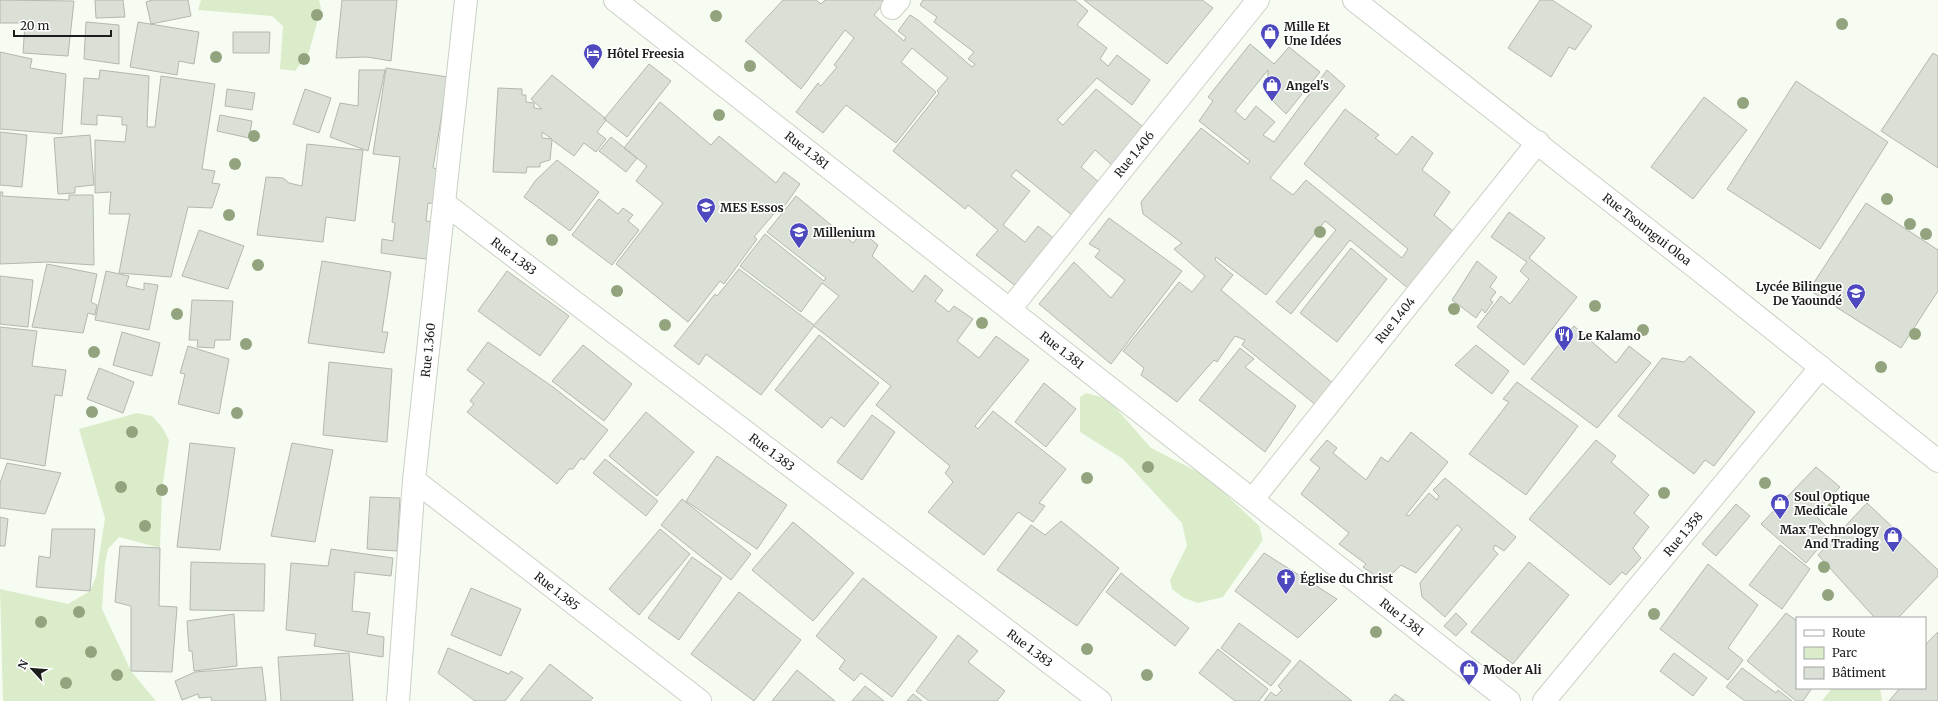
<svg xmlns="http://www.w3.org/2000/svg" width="1938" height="701" viewBox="0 0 1938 701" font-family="Merriweather,serif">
<rect width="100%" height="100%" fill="#f7fcf2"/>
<path fill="#daecca" d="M201,0H319L321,8L309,52L295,71L280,69L283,26L272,16L198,10Z
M1086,393L1108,399L1151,448L1208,477L1259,526L1263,540L1223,597L1198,603L1184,598L1172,589L1170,580L1187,546L1182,523L1123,459L1080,432V397Z
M137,413L152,416L162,427L169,440L162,490L160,548L119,537L108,549L105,563L102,609L131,671L156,701H3L0,589L68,604L90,591L96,577L105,518L79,429Z
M1832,688H1880L1882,701H1822Z"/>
<path fill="#dbe0d6" stroke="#b2b8ae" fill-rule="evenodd" d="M0,0L74,1L68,56L23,53L25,23H0Z
M95,0H123L125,17L96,18Z
M152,0H188L191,16L151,24L146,2Z
M342,0H397L391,61L367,57L336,58Z
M783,0H816L821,4L825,0H886L874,15L904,41L906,37L898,31L910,15L918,20L972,67L975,64L968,59L974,52L934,22L937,17L920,5L923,0H1075L1088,11L1077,25L1107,48L1100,59L1108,66L1117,55L1150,80L1132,105L1097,78L1057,120L1063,125L1096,89L1142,126L1112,165L1095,150L1081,167L1100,183L1073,216L1016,170L1011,176L1030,191L1003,225L1025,242L1038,226L1056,240L1017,287L976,255L998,230L968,205L965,209L893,151L939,93L937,91L948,78L912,48L901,62L936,92L896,143L846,105L823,133L796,112L818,83L821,86L837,67L834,65L854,38L845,30L801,89L745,41Z
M1084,0H1202L1213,8L1167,64Z
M1540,0H1552L1592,26L1575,50L1569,47L1551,77L1508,48Z
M86,22L119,25V64L84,59Z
M138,22L199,32L194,64L179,61L177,75L130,67Z
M233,32H270L269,53H233Z
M1250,44L1274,64L1289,47L1320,72L1286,114L1267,95L1268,70L1235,111L1245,120L1256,106L1275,122L1263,135L1274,142L1327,70L1345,86L1270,178L1293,195L1306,180L1402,258L1408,249L1304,164L1345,109L1379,135L1375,138L1397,155L1412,136L1433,153L1422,170L1450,192L1434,215L1453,231L1409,289L1350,240L1291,314L1276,302L1336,230L1325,221L1266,295L1216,257L1215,260L1233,275L1221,290L1334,384L1317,406L1242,345L1245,340L1235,336L1217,362L1214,360L1177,402L1141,375L1144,368L1123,351L1179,282L1192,292L1205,276L1174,249L1182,243L1143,214L1141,202L1201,128L1248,164L1250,161L1199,121L1213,101L1208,97Z
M0,52L32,59L30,68L66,74L62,134L0,129Z
M1933,53L1938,56V168L1881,131Z
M649,64L671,81L627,137L604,119Z
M386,68L448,77L433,168L444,170L440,204L428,203L426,221L437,222L433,260L381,253L382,239L393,241L395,223L392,222L400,157L373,154Z
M100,70L149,76L147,127H155L161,76L215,84L202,169L215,171L212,183L220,184L212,208L188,207L171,277L119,273L130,214H109L111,192L95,193V140L125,142L127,125H122V117L97,115V125L81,124L84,78L99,79Z
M359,70H385L368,151L330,137L340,103L358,106Z
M552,75L605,118L606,120L597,132L606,139L596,152L584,143L574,156L552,140L550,160L540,163V167H527L526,173L493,172L498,88L522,89V95H526V102L534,103V108L542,109L531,99ZM542,132L552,139L542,138Z
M1796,81L1888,142L1820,249L1727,189Z
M227,89L255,93L252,110L225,106Z
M305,89L331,98L319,133L293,124Z
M1704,97L1747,130L1693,199L1651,167Z
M660,102L711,145L719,136L776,183L784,172L800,184L781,211L778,209L754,237L757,239L724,284L720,281L688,322L616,264L663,203L636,181L647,166L624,148Z
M220,115L252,121L249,138L217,131Z
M0,132L27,135L22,187L0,185Z
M90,135L94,185L75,187V193L58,194L54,138Z
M611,137L637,158L626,172L599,151Z
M307,144L363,150L355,221L326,217L323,242L257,235L266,177L283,178L289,183L302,186Z
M557,160L599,192L570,231L524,197L536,180Z
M0,192H3L2,196L69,200V195H93L94,265L48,262L0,264Z
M796,196L853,243L862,232L878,245L872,256L913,292L925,275L943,290L935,301L949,312L954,306L973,319L957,341L979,358L996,336L1029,360L975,426L978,429L993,411L1066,469L1039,503L1045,506L1033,522L1018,512L984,555L928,512L953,482L945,473L950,466L876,405L891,386L814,326L761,395L706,354L699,365L674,346L715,294L717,296L739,269L814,325L839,296L822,283L801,312L740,266L765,234L824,281L826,278L767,232Z
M599,199L618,214L623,208L633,215L628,221L639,230L612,265L572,235Z
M1866,203L1938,250V291L1901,348L1809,290Z
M1509,212L1545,238L1529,258L1577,297L1524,365L1477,327L1501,296L1510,304L1529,279L1520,271L1527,262L1491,237Z
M1109,218L1182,271L1111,364L1039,304L1074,262L1111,298L1125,280L1095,257L1100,250L1089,244Z
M199,230L244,246L228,289L182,276Z
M1351,248L1387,279L1337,342L1300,313Z
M322,261L391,272L382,332H388L384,353L308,343Z
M1477,261L1497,277L1490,287L1496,292L1490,300L1493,302L1485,313L1482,309L1476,318L1452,300Z
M47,264L97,274L91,302L97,305L95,315L88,313L83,333L32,327Z
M106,271L129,276L126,286L144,290V283L158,285L149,330L95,320Z
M507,271L569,316L540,356L478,311Z
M0,276L33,280L28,327L0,324Z
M192,300L233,301L230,340H215L214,348L197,347L198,340H189Z
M1574,326L1616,363L1629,346L1651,363L1597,428L1531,379Z
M0,327L37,331L32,366L66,370L62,396L55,395L45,466L0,458Z
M122,332L160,343L152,376L113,365Z
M819,335L879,383L844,427L831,417L822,428L775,390Z
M488,342L553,387L608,430L584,460L581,458L573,469H569L557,484L467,412L474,404L470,401L484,383L467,370Z
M583,345L632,384L604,421L552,381Z
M1476,345L1509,371L1492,394L1455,365Z
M188,346L229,359L219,414L178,404L185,374L180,373Z
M1240,348L1254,359L1245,367L1296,406L1265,452L1199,400Z
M1690,356L1755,412L1714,466L1705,460L1694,474L1618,416L1662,358L1684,362Z
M329,362L392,369L387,442L323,435Z
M99,368L134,382L123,413L87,399Z
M1517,382L1578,426L1526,495L1469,454L1509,402L1503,399Z
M1044,383L1076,409L1046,447L1015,422Z
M646,412L694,452L657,496L609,456Z
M872,415L895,432L862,480L837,462Z
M1411,432L1448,462L1406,515L1409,516L1429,493L1437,500L1439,496L1433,490L1445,478L1516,537L1504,551L1495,545L1493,549L1498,554L1445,617L1422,597L1420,583L1462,529L1457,525L1416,573L1401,565L1384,582L1363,567L1366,564L1339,544L1349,533L1301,494L1320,468L1310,460L1327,440L1337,448L1333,453L1366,480L1381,457L1388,462Z
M1596,440L1616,456L1611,462L1649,495L1634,513L1649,527L1633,548L1641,558L1626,575L1622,572L1610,585L1529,519Z
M190,443L235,448L220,550L177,547Z
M292,443L333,450L315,542L271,536Z
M717,456L787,505L757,549L686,501Z
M605,459L658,501L646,516L593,473Z
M7,463L61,473L45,514L0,508V483Z
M1816,467L1840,487L1814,514L1832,532L1806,563L1761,524Z
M370,497L400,498L397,551L367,549Z
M682,499L751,554L731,580L661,525Z
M1867,503L1938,570V576L1898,618H1875L1818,555Z
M1736,504L1750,516L1716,556L1702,544Z
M0,517L8,519L5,546H0Z
M1061,521L1119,568L1077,626L997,570L1031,525L1045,535Z
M793,522L854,573L813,621L752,570Z
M52,529H95L90,591L36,587L39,556L50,558Z
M660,529L690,554L639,615L609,589Z
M1780,545L1810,569L1782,609L1749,585Z
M120,546L160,548L159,606L177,607L172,672L131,671V606L115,602Z
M331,549L393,558L391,576L355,572L352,611L370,613L367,634L384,637L383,657L314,646L316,634L286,630L291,563L328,566Z
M1264,553L1337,599L1298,638L1235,591Z
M692,557L722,578L679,640L648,618Z
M191,562L265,564L264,611L190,610Z
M1529,562L1569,595L1513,664L1471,632Z
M1708,564L1758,605L1728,648L1743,660L1728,680L1660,629Z
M1121,573L1189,628L1175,646L1106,592Z
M863,578L937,637L892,697L861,673L854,681L839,669L845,660L816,636Z
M471,588L521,609L501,656L451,635Z
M739,592L801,640L754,701L691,654Z
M1456,613L1467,624L1456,636L1444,626Z
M1786,613L1797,621V688H1812L1803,701H1796L1747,661Z
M234,614L237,666L194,671L192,651H189L187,621Z
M1239,623L1291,661L1271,686L1221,648Z
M1938,632V701H1889L1900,688H1925V645Z
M958,635L978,651L968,662L1005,691L997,701H929L916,691Z
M448,648L509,674L511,671L523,678L505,701H475L438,673Z
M1218,649L1268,689L1259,701H1235L1199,673Z
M349,653L353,701H281L278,657Z
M1674,653L1707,678L1693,696L1660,671Z
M1300,660L1352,701H1264L1271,692L1276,696L1282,690L1278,686Z
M550,664L593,698L590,701H520Z
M262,667L266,701H212L211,697L199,698L198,694L182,700L175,681L195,672Z
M1742,668L1776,693L1778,690L1792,701H1745L1726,687Z
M797,670L835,701H772Z
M865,686L884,701H852Z
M913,694L922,701H907Z
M1395,694L1405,701H1389Z"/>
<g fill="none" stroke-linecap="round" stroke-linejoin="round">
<defs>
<path id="minor" d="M615,0L1509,701
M892,8L899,0
M444,203L1100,701
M1010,309L1258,0
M414,480L700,701
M1253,499L1538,142
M398,701L414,480L466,0
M1544,701L1821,367"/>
<path id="major" d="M1354,0L1699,270L1938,461"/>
</defs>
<use href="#minor" stroke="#cbd0c6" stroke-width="24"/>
<use href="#major" stroke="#cbd0c6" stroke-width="24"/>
<use href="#minor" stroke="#fff" stroke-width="22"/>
<use href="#major" stroke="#fff" stroke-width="22"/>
</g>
<g fill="#92a37e">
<circle cx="317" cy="15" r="6"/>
<circle cx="716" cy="16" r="6"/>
<circle cx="1842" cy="24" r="6"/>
<circle cx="216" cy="57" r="6"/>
<circle cx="304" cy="59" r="6"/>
<circle cx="750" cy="66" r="6"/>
<circle cx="1743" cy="103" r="6"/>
<circle cx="719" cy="115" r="6"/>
<circle cx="254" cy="136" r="6"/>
<circle cx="235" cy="164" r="6"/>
<circle cx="1887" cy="199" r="6"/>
<circle cx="229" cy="215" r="6"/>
<circle cx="1910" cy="224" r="6"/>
<circle cx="1320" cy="232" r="6"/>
<circle cx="1926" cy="234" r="6"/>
<circle cx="552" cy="240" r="6"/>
<circle cx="258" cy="265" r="6"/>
<circle cx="617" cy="291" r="6"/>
<circle cx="1595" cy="306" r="6"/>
<circle cx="1454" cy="309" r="6"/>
<circle cx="177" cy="314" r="6"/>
<circle cx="982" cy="323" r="6"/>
<circle cx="665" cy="325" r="6"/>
<circle cx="1643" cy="330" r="6"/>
<circle cx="1915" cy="334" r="6"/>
<circle cx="246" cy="344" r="6"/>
<circle cx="94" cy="352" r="6"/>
<circle cx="1881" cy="367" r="6"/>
<circle cx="92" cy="412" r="6"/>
<circle cx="237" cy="413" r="6"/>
<circle cx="132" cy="432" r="6"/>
<circle cx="1148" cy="467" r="6"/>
<circle cx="1087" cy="478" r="6"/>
<circle cx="1765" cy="483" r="6"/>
<circle cx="121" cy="487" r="6"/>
<circle cx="162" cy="490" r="6"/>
<circle cx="1664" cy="493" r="6"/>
<circle cx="1833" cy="508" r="6"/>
<circle cx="145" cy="526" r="6"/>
<circle cx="1824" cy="567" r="6"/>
<circle cx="1828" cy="595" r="6"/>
<circle cx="79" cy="612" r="6"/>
<circle cx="1654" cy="614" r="6"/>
<circle cx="41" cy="622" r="6"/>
<circle cx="1376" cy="632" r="6"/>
<circle cx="1087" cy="649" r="6"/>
<circle cx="91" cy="652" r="6"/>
<circle cx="117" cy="675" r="6"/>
<circle cx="1147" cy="675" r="6"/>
<circle cx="66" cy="683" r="6"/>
</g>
<defs>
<symbol id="shop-pin" viewBox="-11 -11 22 30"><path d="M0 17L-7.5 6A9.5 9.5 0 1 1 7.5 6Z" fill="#4e48bf" stroke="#fff"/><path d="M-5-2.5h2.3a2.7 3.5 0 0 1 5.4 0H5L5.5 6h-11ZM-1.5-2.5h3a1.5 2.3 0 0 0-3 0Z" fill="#fff"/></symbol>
<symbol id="hotel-pin" viewBox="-11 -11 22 30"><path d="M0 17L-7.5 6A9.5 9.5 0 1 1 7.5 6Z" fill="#4e48bf" stroke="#fff"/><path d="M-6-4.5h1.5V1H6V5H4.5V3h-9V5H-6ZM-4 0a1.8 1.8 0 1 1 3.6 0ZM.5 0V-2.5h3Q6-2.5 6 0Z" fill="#fff"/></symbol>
<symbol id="school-pin" viewBox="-11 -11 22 30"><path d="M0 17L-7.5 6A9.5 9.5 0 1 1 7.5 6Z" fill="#4e48bf" stroke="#fff"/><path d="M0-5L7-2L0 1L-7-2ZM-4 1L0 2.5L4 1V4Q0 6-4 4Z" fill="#fff"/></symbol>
<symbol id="restaurant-pin" viewBox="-11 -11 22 30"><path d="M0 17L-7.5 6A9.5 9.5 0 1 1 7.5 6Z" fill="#4e48bf" stroke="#fff"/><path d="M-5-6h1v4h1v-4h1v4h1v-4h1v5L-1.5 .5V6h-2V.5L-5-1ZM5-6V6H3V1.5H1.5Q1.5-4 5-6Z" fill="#fff"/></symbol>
<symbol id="church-pin" viewBox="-11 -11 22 30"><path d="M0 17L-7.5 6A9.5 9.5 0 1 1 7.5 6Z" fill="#4e48bf" stroke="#fff"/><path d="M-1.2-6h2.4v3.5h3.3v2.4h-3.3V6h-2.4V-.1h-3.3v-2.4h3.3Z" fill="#fff"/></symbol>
</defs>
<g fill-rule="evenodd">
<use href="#shop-pin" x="1259" y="22" width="22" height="30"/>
<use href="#hotel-pin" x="582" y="42" width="22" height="30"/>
<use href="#shop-pin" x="1261" y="74" width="22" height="30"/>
<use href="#school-pin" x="695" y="196" width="22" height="30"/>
<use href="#school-pin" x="788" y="221" width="22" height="30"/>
<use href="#school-pin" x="1845" y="282" width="22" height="30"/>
<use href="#restaurant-pin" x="1553" y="324" width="22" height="30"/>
<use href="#shop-pin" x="1769" y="492" width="22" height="30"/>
<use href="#shop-pin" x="1882" y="525" width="22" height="30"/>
<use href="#church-pin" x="1275" y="567" width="22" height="30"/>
<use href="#shop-pin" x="1458" y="658" width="22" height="30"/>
</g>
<g text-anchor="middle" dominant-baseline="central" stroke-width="3.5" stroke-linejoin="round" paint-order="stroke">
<g font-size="12" font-weight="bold" fill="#1c1e1b" stroke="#fff" text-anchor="start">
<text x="1284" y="26">Mille Et<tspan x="1284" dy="14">Une Idées</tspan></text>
<text x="607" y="53">Hôtel Freesia</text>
<text x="1286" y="85">Angel's</text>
<text x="720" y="207">MES Essos</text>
<text x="813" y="232">Millenium</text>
<text x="1842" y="286" text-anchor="end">Lycée Bilingue<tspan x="1842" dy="14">De Yaoundé</tspan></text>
<text x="1578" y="335">Le Kalamo</text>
<text x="1794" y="496">Soul Optique<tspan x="1794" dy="14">Medicale</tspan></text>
<text x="1879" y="529" text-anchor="end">Max Technology<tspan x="1879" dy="14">And Trading</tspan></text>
<text x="1300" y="578">Église du Christ</text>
<text x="1483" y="669">Moder Ali</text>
</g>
<g font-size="12" fill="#1c1e1b" stroke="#fff">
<text transform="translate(807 150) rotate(38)">Rue 1.381</text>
<text transform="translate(1134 154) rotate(-51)">Rue 1.406</text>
<text transform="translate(1647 229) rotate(38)">Rue Tsoungui Oloa</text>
<text transform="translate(514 256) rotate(37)">Rue 1.383</text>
<text transform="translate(1395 320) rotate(-51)">Rue 1.404</text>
<text transform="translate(428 350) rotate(-84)">Rue 1.360</text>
<text transform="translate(1062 350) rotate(38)">Rue 1.381</text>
<text transform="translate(772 452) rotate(37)">Rue 1.383</text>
<text transform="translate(1683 534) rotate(-50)">Rue 1.358</text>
<text transform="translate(557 591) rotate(38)">Rue 1.385</text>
<text transform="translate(1402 617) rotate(38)">Rue 1.381</text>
<text transform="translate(1030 648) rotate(37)">Rue 1.383</text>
</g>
</g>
<rect x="1796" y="617" width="130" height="72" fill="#ffffff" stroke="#a4a5a4"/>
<rect x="1804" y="630" width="20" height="6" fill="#ffffff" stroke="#a4a5a4"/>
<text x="1832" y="637" font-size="12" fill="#1c1e1b">Route</text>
<rect x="1804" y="647" width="20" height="12" fill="#daecca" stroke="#a4a5a4"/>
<text x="1832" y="657" font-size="12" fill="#1c1e1b">Parc</text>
<rect x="1804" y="667" width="20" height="12" fill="#dbe0d6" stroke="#a4a5a4"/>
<text x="1832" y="677" font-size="12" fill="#1c1e1b">Bâtiment</text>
<g transform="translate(32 669) rotate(296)" stroke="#ffffff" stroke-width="3" paint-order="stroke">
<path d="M0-3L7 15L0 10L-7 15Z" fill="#1c1e1b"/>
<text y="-6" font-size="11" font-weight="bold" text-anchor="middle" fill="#1c1e1b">N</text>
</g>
<path d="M14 30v6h97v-6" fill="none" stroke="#1c1e1b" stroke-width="2"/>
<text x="20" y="30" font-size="12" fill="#1c1e1b" stroke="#ffffff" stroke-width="3" paint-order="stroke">20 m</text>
</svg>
